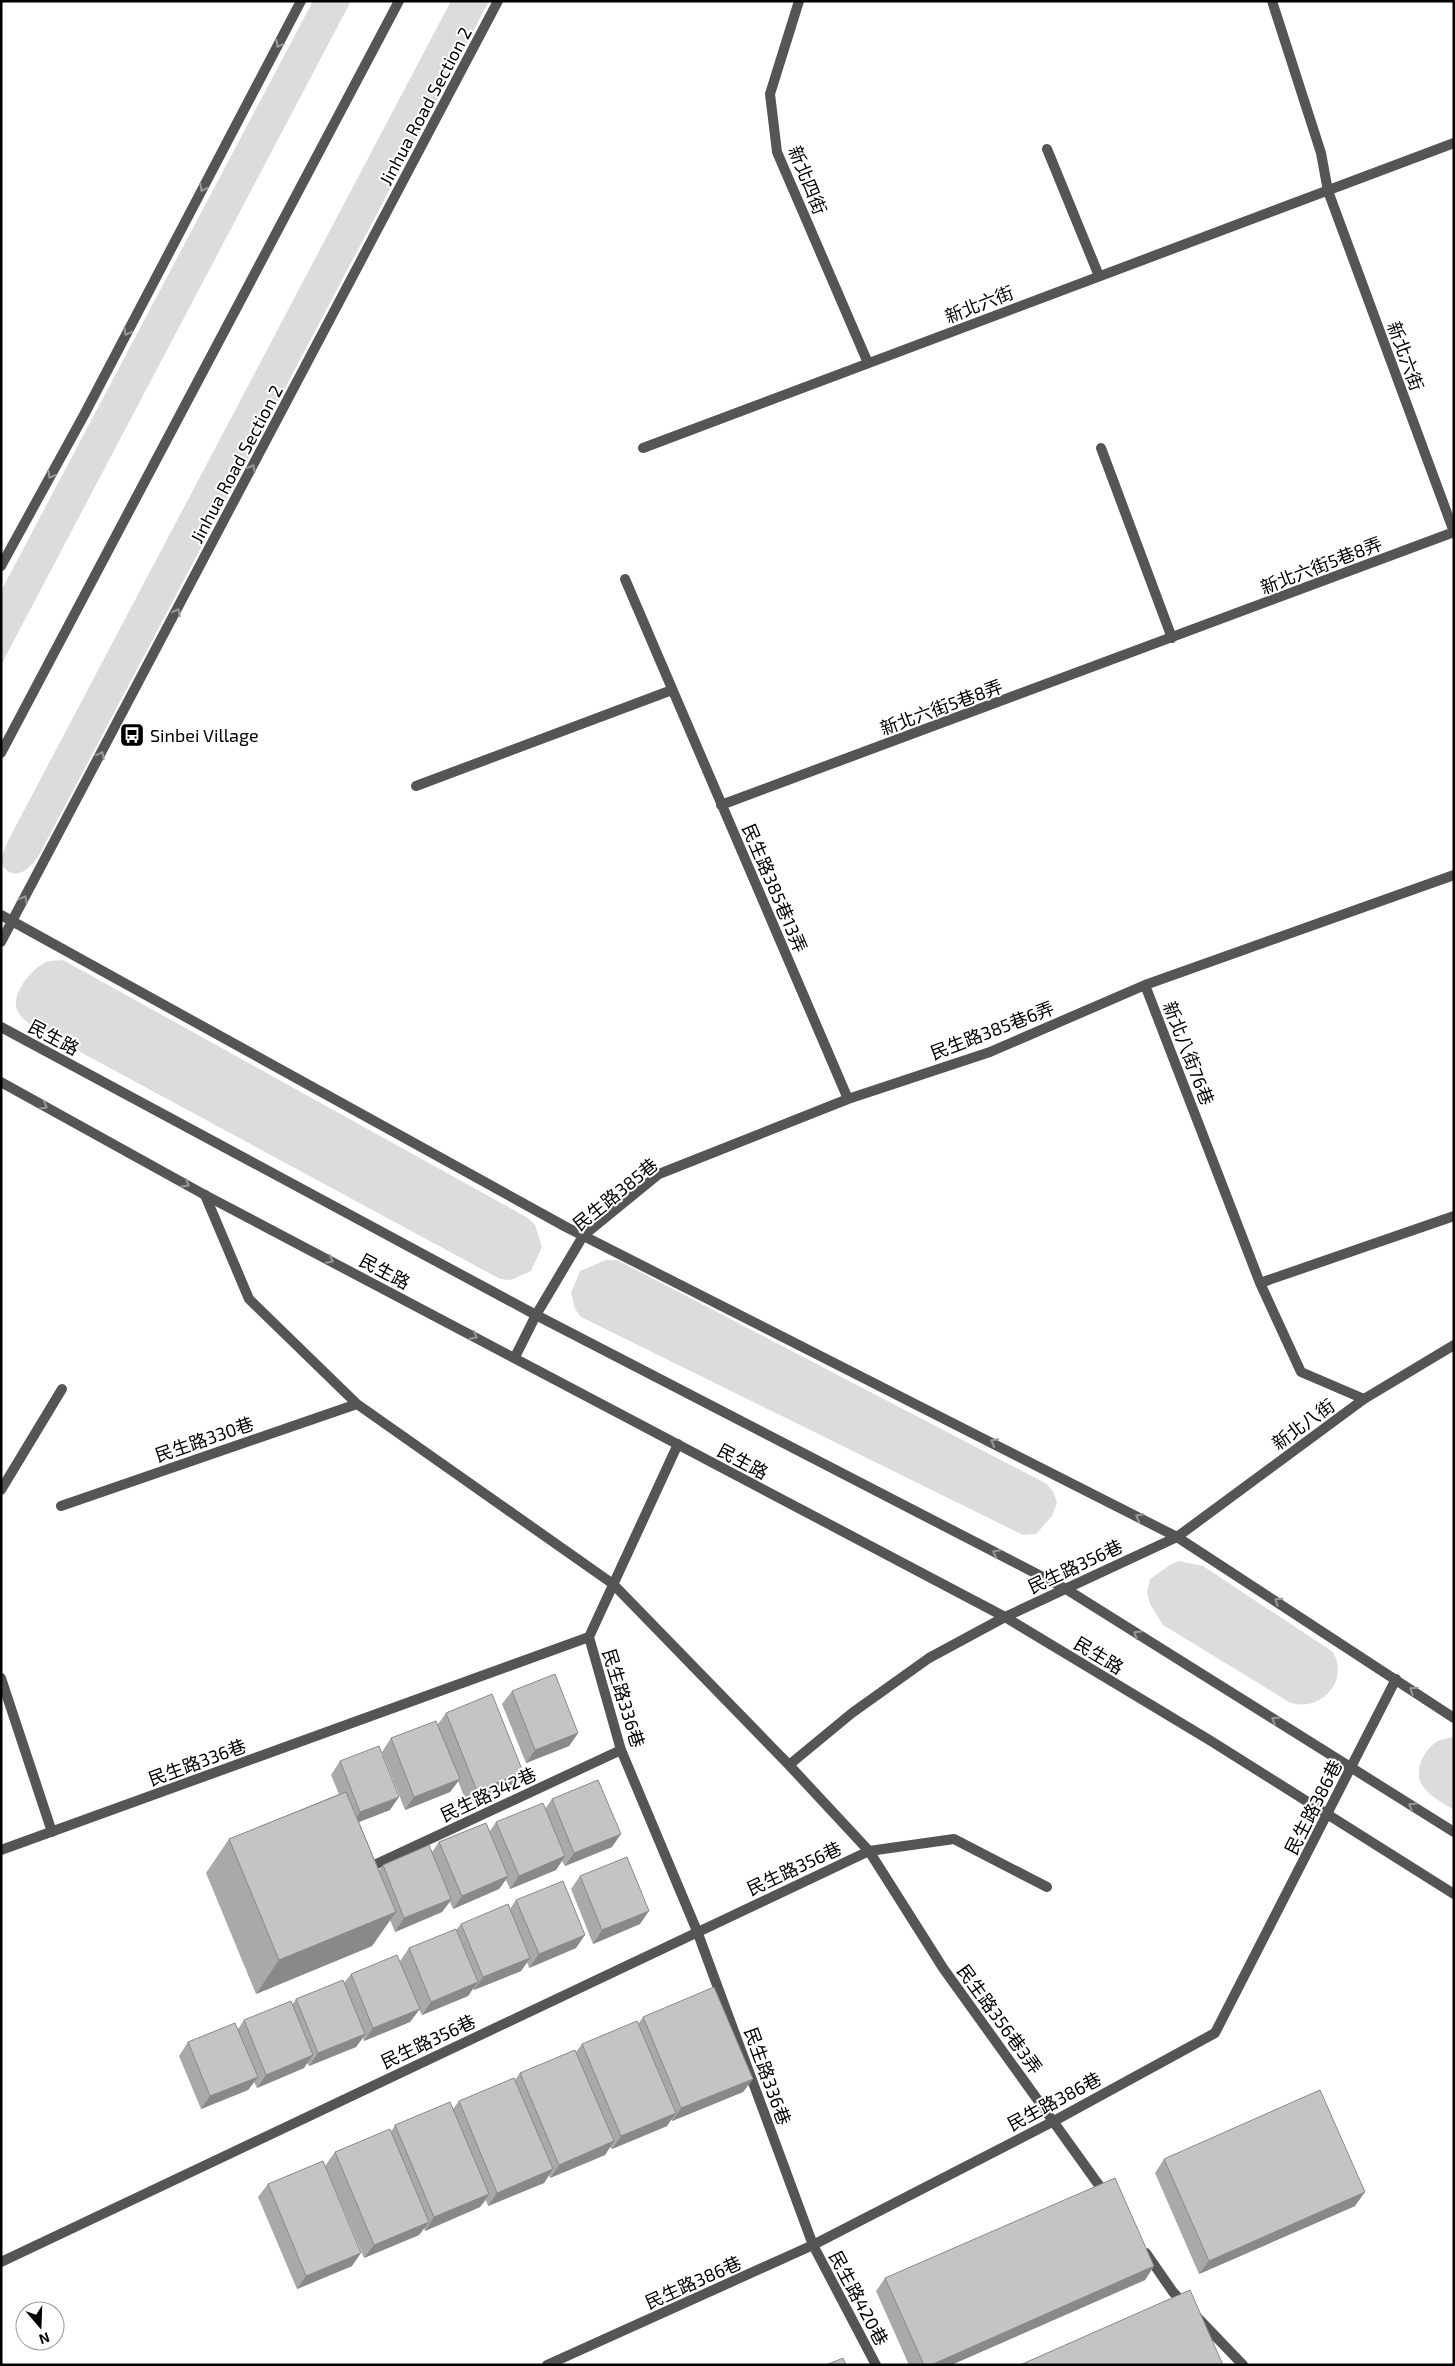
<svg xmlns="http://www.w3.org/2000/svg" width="1455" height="2366" viewBox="0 0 1455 2366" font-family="'Exo 2','Noto Sans TC',sans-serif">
<rect width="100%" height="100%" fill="#fff"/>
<path fill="#dcdcdc" d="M313,1H351L1,665V591Z
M451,1H489L38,857C31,866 20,879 8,871C4,869 2,864 2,860C2,852 7,844 10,837Z
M63,960L528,1218L535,1225L542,1247L531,1271L511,1280L500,1279L34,1027C27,1022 18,1016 16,1007C14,991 31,970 44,963C49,960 57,961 63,960Z
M606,1260H617L1047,1484L1054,1493L1057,1503L1052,1516L1036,1534L1023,1535L581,1317L575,1309L571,1293L580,1271Z
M1179,1561L1203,1566L1333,1652C1350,1682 1319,1714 1289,1702L1163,1625L1150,1604L1147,1592L1150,1579L1170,1565Z
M1454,1737V1810C1443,1803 1429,1796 1422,1785C1413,1771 1424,1749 1438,1741C1443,1739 1449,1738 1454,1737Z"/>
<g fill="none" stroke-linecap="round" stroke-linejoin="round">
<path stroke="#555" stroke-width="10" d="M1272,1L1321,153L1328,191L1454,532
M1047,149L1099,276
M1101,448L1172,638
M625,579L848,1099
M416,786L672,690
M721,805L1454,532
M205,1195L249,1299L357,1404L613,1584L789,1765
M1260,1283L1454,1216
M515,1357L536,1315L583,1236L659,1174L848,1099L990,1052L1145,985
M1364,1399L1301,1372L1260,1283L1145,985L1454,875
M1,1490L62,1389
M61,1506L357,1404
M589,1637L678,1444
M1,1678L52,1832
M1,1850L589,1637L621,1750L697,1931L813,2245L876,2365
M370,1867L621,1750
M1106,2195L943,1968L869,1851L789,1765L852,1713L929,1658L1005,1617L1177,1537
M1146,2253L1173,2292L1185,2305
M1,2262L869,1851L954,1839L1047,1887
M1197,2317L1243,2365
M547,2365L813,2245L1054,2121L1215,2033L1396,1679"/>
<path stroke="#555" stroke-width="10" d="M799,1L770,94L777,152L868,363
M643,448L1454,143
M1,566L84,415L301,1
M1,915L566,1227L1177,1537L1454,1718
M1,942L498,1
M1177,1537L1364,1399L1454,1345"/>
<path stroke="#555" stroke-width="10" d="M1,753L399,1
M1,1027L536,1315L1066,1589L1454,1832
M1,1082L205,1195L1005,1617L1211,1741L1454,1894"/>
</g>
<path fill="#a9a9a9" d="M512,1691L578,1733L569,1746L526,1763L502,1704Z
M446,1713L514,1786L467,1804L458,1781L450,1792L405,1810L382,1752L391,1738L438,1724Z
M340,1761L390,1810L359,1822L379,1870L383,1865L432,1852L439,1842L490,1831L496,1822L545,1809L552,1799L612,1847L565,1866L562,1861L556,1870L510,1889L506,1880L499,1889L453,1909L450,1902L442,1912L395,1932L390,1920L372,1946L256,1994L206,1873L229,1839L339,1794L331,1775Z
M580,1876L640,1924L593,1944L571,1889Z
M516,1900L576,1948L529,1968L527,1962L521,1971L474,1990L473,1988L468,1996L422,2015L419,2009L410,2022L364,2041L363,2038L356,2047L309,2066L307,2063L304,2068L257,2088L254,2082L248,2090L201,2109L179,2056L188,2042L238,2029L244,2020L292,2005L296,1999L344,1983L351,1974L400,1961L409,1948L456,1930L461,1924L510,1909Z
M643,2017L753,2079L743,2092L672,2121L671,2119L667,2126L612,2149L610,2147L605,2155L550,2178L549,2175L544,2183L488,2206L486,2200L480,2207L425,2231L424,2228L419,2235L364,2258L325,2166L335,2152L391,2132L395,2125L453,2109L459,2101L515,2080L520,2073L576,2052L582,2044L638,2024Z
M1164,2159L1355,2206L1199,2274L1155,2173Z
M268,2184L352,2266L297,2289L258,2197Z
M1154,2266L1145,2280L951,2365H909L876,2291L885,2278Z"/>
<path fill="#898989" d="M578,1733L569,1746L526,1763L535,1750Z
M523,1772L514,1786L467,1804L477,1791Z
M460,1779L450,1792L405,1810L414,1797Z
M399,1797L390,1810L351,1825L360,1812Z
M621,1834L612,1847L565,1866L574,1853Z
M565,1856L556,1870L510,1889L519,1876Z
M508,1876L499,1889L453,1909L462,1896Z
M451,1899L442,1912L395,1932L404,1918Z
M649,1911L640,1924L593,1944L602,1930Z
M396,1912L372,1946L256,1994L279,1960Z
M585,1935L576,1948L529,1968L539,1954Z
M530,1958L521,1971L474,1990L483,1977Z
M478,1982L468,1996L422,2015L431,2002Z
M420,2009L410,2022L364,2041L373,2028Z
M365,2034L356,2047L309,2066L318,2053Z
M313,2055L304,2068L257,2088L266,2075Z
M258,2077L248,2090L201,2109L210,2096Z
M753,2079L743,2092L672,2121L681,2108Z
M676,2113L667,2126L612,2149L621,2136Z
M614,2141L605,2155L550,2178L559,2165Z
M553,2169L544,2183L488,2206L497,2193Z
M1365,2192L1355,2206L1199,2274L1209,2261Z
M489,2194L480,2207L425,2231L434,2217Z
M429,2222L419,2235L364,2258L374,2245Z
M361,2253L352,2266L297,2289L306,2276Z
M1154,2266L1145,2280L951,2365H931Z"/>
<path fill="#c4c4c4" stroke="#898989" d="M555,1674L578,1733L535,1750L512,1691Z
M492,1694L523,1772L477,1791L446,1713Z
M436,1721L460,1779L414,1797L391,1738Z
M379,1746L399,1797L360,1812L340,1761Z
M598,1780L621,1834L574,1853L552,1799Z
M346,1792L396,1912L279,1960L229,1839Z
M543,1803L565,1856L519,1876L496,1822Z
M486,1823L508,1876L462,1896L439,1842Z
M429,1845L451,1899L404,1918L383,1865Z
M627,1857L649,1911L602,1930L580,1876Z
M563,1881L585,1935L539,1954L516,1900Z
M508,1904L530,1958L483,1977L461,1924Z
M456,1929L478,1982L431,2002L409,1948Z
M397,1955L420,2009L373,2028L351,1974Z
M343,1980L365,2034L318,2053L296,1999Z
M714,1987L753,2079L681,2108L643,2017Z
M291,2001L313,2055L266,2075L244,2020Z
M637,2021L676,2113L621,2136L582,2044Z
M235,2023L258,2077L210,2096L188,2042Z
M575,2050L614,2141L559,2165L520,2073Z
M514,2078L553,2169L497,2193L459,2101Z
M1320,2090L1365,2192L1209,2261L1164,2159Z
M450,2102L489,2194L434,2217L395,2125Z
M390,2129L429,2222L374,2245L335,2152Z
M323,2161L361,2253L306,2276L268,2184Z
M1115,2178L1154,2266L931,2365H924L885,2278Z
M1190,2290L1223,2365H1020Z
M843,2358L846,2365H826Z"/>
<defs><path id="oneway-chevron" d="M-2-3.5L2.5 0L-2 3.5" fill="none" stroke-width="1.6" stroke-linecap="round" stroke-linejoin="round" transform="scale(1.25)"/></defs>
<g stroke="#999">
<use href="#oneway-chevron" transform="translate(279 44) rotate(118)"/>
<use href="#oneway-chevron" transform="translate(203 188) rotate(118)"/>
<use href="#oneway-chevron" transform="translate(127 332) rotate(118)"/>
<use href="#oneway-chevron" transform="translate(252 468) rotate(-62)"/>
<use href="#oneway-chevron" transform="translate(51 475) rotate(119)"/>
<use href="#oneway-chevron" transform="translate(177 612) rotate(-62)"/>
<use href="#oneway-chevron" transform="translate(101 755) rotate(-62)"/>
<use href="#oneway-chevron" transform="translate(24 899) rotate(-62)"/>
<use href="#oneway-chevron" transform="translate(44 1106) rotate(29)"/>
<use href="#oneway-chevron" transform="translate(186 1184) rotate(30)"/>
<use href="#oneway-chevron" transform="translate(330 1260) rotate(28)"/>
<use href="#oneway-chevron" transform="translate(474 1336) rotate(28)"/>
<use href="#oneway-chevron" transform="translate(994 1442) rotate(-153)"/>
<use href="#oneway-chevron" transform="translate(1139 1517) rotate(-152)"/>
<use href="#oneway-chevron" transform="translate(996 1553) rotate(-153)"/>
<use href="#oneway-chevron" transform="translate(1278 1601) rotate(-147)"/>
<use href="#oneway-chevron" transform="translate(1137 1634) rotate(-148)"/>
<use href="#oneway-chevron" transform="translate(1413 1690) rotate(-146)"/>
<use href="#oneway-chevron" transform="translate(1275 1720) rotate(-148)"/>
<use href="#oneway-chevron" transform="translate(1412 1806) rotate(-148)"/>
</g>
<defs>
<symbol id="bus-square" viewBox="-11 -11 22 22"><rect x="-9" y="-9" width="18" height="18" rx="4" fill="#000" stroke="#fff"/><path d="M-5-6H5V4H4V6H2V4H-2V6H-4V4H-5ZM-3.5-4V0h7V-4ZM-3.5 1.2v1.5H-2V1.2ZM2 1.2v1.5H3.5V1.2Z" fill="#fff"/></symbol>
</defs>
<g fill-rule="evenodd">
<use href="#bus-square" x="118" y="721" width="28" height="28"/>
</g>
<g text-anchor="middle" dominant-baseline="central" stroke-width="4" stroke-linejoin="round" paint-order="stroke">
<g font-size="18" fill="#000" stroke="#fff">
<text transform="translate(425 106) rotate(-62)">Jinhua Road Section 2</text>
<text transform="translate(808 180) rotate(68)">新北四街</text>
<text transform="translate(979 304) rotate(-21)">新北六街</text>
<text transform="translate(1406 356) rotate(70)">新北六街</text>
<text transform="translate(236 464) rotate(-62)">Jinhua Road Section 2</text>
<text transform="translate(1321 565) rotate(-21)">新北六街5巷8弄</text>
<text transform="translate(941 707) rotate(-20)">新北六街5巷8弄</text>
<text transform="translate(775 888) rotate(67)">民生路385巷13弄</text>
<text transform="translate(992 1030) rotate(-21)">民生路385巷6弄</text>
<text transform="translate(54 1037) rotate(28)">民生路</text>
<text transform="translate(1189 1053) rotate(69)">新北八街76巷</text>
<text transform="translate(615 1194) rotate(-39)">民生路385巷</text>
<text transform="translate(385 1271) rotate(28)">民生路</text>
<text transform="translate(1303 1424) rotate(-36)">新北八街</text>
<text transform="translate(204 1439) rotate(-19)">民生路330巷</text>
<text transform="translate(743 1461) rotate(28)">民生路</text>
<text transform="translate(1075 1566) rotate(-25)">民生路356巷</text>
<text transform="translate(1099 1655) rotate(31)">民生路</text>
<text transform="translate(624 1698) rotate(73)">民生路336巷</text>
<text transform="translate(197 1762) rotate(-20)">民生路336巷</text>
<text transform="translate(488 1794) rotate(-25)">民生路342巷</text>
<text transform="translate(1313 1807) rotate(-63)">民生路386巷</text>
<text transform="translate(794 1868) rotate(-25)">民生路356巷</text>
<text transform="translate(1000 2019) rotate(54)">民生路356巷3弄</text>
<text transform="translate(428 2041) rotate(-25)">民生路356巷</text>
<text transform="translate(768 2076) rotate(70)">民生路336巷</text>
<text transform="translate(1054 2101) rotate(-28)">民生路386巷</text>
<text transform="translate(693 2282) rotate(-24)">民生路386巷</text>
<text transform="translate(859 2298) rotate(62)">民生路420巷</text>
</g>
<g font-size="18" fill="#000" stroke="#fff" text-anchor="start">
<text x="150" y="735">Sinbei Village</text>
</g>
</g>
<rect width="1455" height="2366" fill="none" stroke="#000000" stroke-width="5"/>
<g transform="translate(40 2326) rotate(161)"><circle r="24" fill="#ffffff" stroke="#999999"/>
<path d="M0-4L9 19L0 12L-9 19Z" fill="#000000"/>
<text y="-8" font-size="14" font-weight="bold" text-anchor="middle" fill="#000000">N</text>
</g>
</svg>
